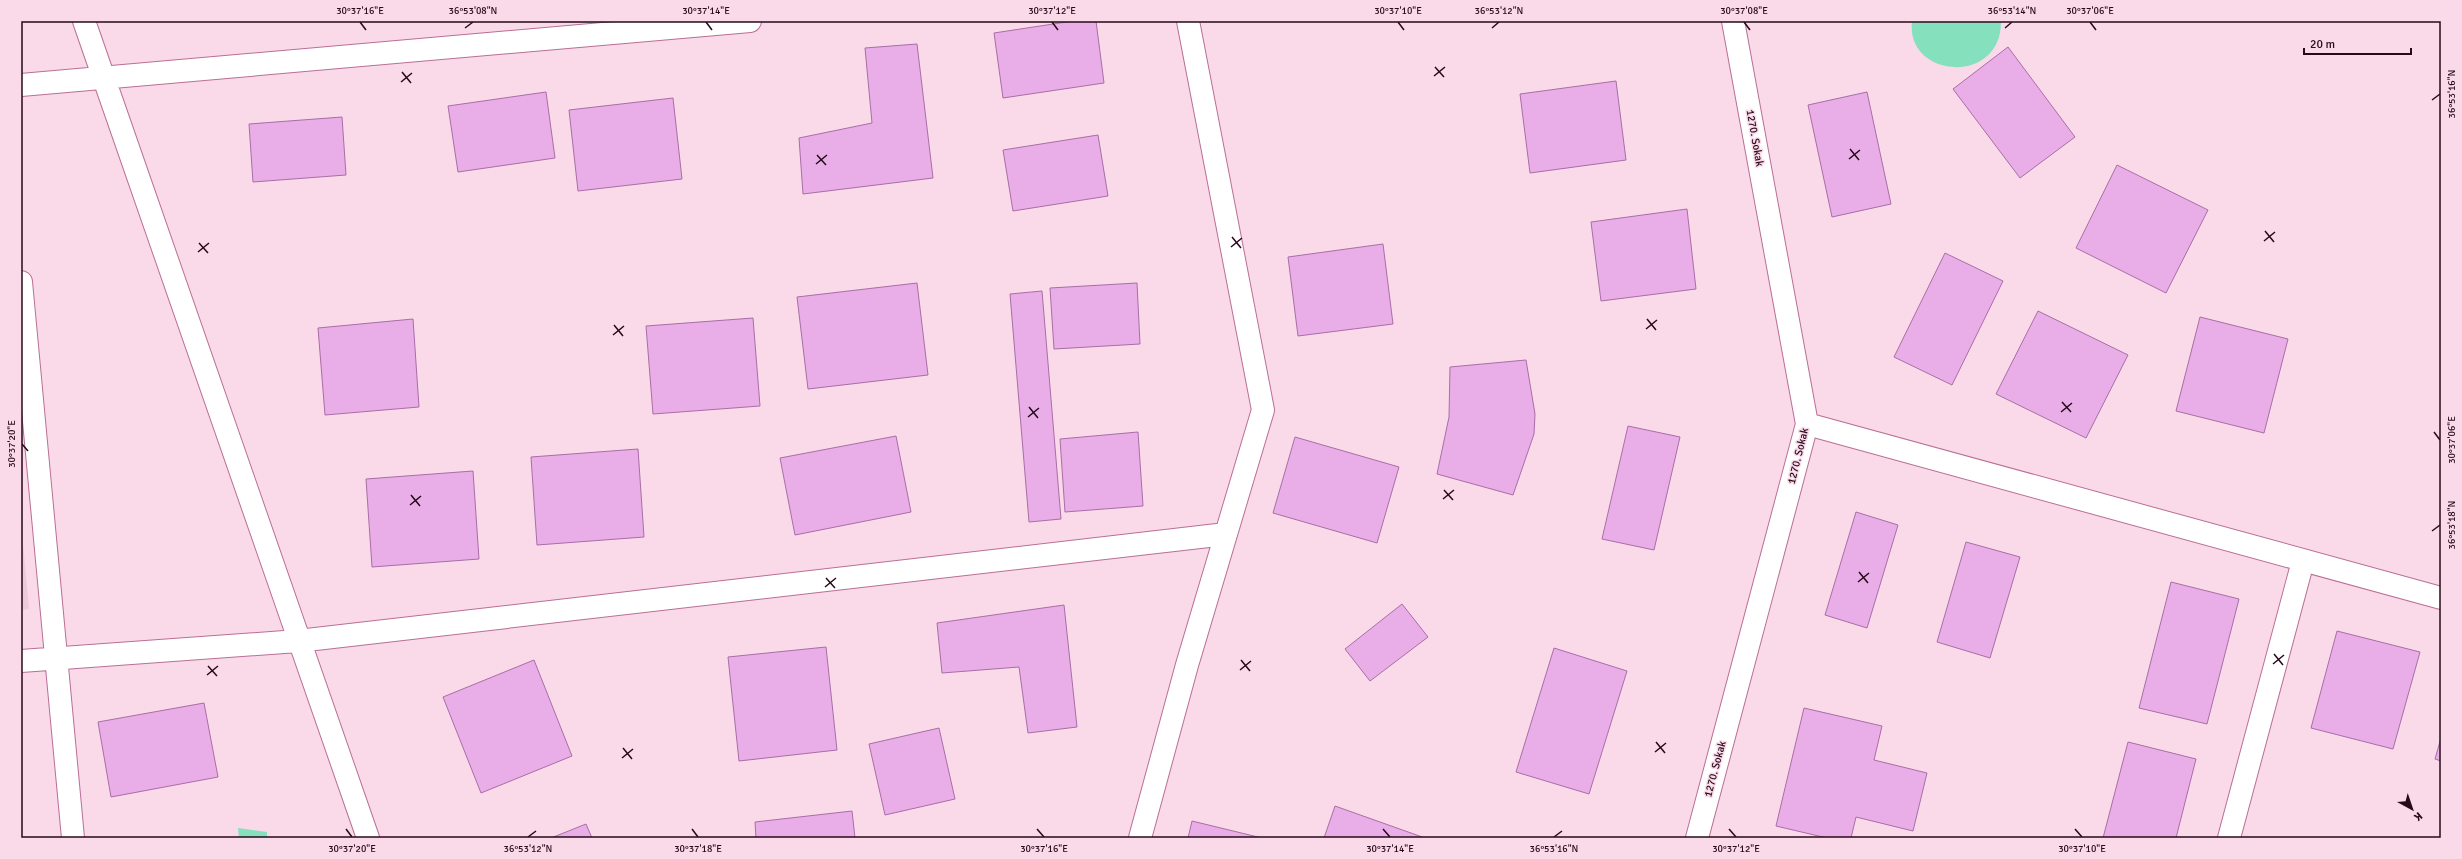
<svg xmlns="http://www.w3.org/2000/svg" width="2462" height="859" viewBox="0 0 2462 859" font-family="Signika,sans-serif">
<rect width="100%" height="100%" fill="#fad9e9"/>
<path fill="#edc9da" d="M21,523L29,609L21,610Z"/>
<path fill="#85e0bd" d="M1912,21H2001C2002,86 1905,79 1912,21Z
M238,828L267,832V838H239Z"/>
<path fill="#e9aee7" stroke="#a86ea6" d="M1073,21H1096L1104,83L1003,98L994,33Z
M917,44L933,178L803,194L799,138L872,123L865,48Z
M2008,47L2075,137L2020,178L1953,89Z
M1616,81L1626,160L1530,173L1520,94Z
M546,92L555,158L458,172L448,106Z
M1867,92L1891,204L1832,217L1808,105Z
M673,98L682,179L578,191L569,110Z
M342,117L346,175L253,182L249,124Z
M1098,135L1108,196L1013,211L1003,150Z
M2117,165L2208,210L2166,293L2076,248Z
M1687,209L1696,289L1601,301L1591,222Z
M1383,244L1393,324L1298,336L1288,257Z
M1945,253L2003,281L1952,385L1894,357Z
M917,283L928,375L808,389L797,297Z
M1137,283L1140,344L1054,349L1050,288Z
M1042,291L1061,519L1029,522L1010,294Z
M2038,311L2128,355L2086,438L1996,394Z
M2200,317L2288,339L2264,433L2176,411Z
M753,318L760,406L653,414L646,326Z
M413,319L419,407L325,415L318,328Z
M1526,360L1535,414L1534,434L1513,495L1437,474L1449,417L1450,367Z
M1628,426L1680,437L1654,550L1602,539Z
M1138,432L1143,506L1065,512L1060,439Z
M896,436L911,512L795,535L780,458Z
M1295,437L1399,467L1377,543L1273,513Z
M638,449L644,537L537,545L531,457Z
M473,471L479,559L372,567L366,479Z
M1856,512L1898,525L1867,628L1825,615Z
M1966,542L2020,557L1990,658L1937,642Z
M2171,582L2239,599L2207,724L2139,708Z
M1402,604L1428,637L1370,681L1345,649Z
M1064,605L1077,727L1028,733L1019,667L942,673L937,623Z
M2337,631L2420,652L2393,749L2311,728Z
M826,647L837,750L739,761L728,657Z
M1554,648L1627,671L1589,794L1516,772Z
M534,660L572,756L481,793L443,697Z
M204,703L218,777L111,797L98,722Z
M1804,708L1882,726L1874,760L1927,773L1913,831L1856,817L1851,838H1827L1776,826Z
M939,728L955,799L885,815L869,744Z
M2441,738V761L2435,759Z
M2128,742L2196,759L2176,838H2103Z
M1335,806L1425,838H1324Z
M852,811L855,838H756L755,822Z
M1192,821L1262,838H1188Z
M586,824L592,838H551Z"/>
<g fill="none" stroke-linecap="round" stroke-linejoin="round">
<defs>
<path id="minor" d="M84,21L368,838
M21,85L750,21
M21,282L73,838
M1807,424L2441,598
M21,661L298,641L1226,534
M1140,838L1187,665L1263,410L1188,21
M1697,838L1807,424L1733,21
M2229,838L2303,561"/>
</defs>
<use href="#minor" stroke="#b96f96" stroke-width="24"/>
<use href="#minor" stroke="#fff" stroke-width="22"/>
</g>
<path fill="none" stroke="#260a1a" stroke-width="1.5" d="M360,22L366,30M706,22L712,30M1052,22L1058,30M1398,22L1404,30M1744,22L1750,30M2090,22L2096,30M465,28L473,22M1492,28L1499,22M2005,28L2012,22M1435,67L1444,77M402,72L411,83M1434,76L1445,67M401,82L412,73M2432,100L2440,94M1850,149L1859,160M817,155L826,165M1849,159L1860,150M816,164L827,155M2265,231L2274,242M1232,237L1241,248M2264,241L2275,232M199,243L208,253M1231,247L1242,238M198,252L209,243M1647,319L1656,330M614,325L623,336M1646,329L1657,320M613,335L624,326M2062,402L2071,412M1029,407L1038,418M2061,412L2072,403M1028,417L1039,408M2434,432L2440,440M22,444L28,451M1444,490L1453,500M411,495L420,506M1443,499L1454,490M410,505L421,496M2432,531L2440,525M1859,572L1868,583M826,578L835,588M1858,582L1869,573M825,587L836,578M2274,654L2283,665M1241,660L1250,671M2273,664L2284,655M208,666L217,676M1240,670L1251,661M207,675L218,666M1656,742L1665,753M623,748L632,759M1655,752L1666,743M622,758L633,749M346,829L352,837M692,829L698,837M1037,829L1044,837M1383,829L1390,837M1729,829L1736,837M2075,829L2082,837M528,837L536,831M1554,837L1562,831"/>
<g text-anchor="middle" dominant-baseline="central" stroke-width="3" stroke-linejoin="round" paint-order="stroke">
<g font-size="11" fill="#260a1a" stroke="#fad9e9">
<text transform="translate(1755 138) rotate(80)">1270. Sokak</text>
<text transform="translate(1798 456) rotate(-76)">1270. Sokak</text>
<text transform="translate(1715 769) rotate(-75)">1270. Sokak</text>
</g>
</g>
<rect width="2462" height="859" fill="none" stroke="#fad9e9" stroke-width="44"/>
<g transform="translate(2412 809) rotate(140)" stroke="#fad9e9" stroke-width="3" paint-order="stroke">
<path d="M0-3L7 15L0 10L-7 15Z" fill="#260a1a"/>
<text y="-6" font-size="11" font-weight="bold" text-anchor="middle" fill="#260a1a">K</text>
</g>
<path d="M2304 48v6h107v-6" fill="none" stroke="#260a1a" stroke-width="2"/>
<text x="2310" y="48" font-size="12" fill="#260a1a" stroke="#fad9e9" stroke-width="3" paint-order="stroke">20 m</text>
<rect x="22" y="22" width="2418" height="815" fill="none" stroke="#260a1a" stroke-width="1.5"/>
<g font-size="10" text-anchor="middle" fill="#260a1a">
<text x="360" y="14">30°37'16"E</text>
<text x="473" y="14">36°53'08"N</text>
<text x="706" y="14">30°37'14"E</text>
<text x="1052" y="14">30°37'12"E</text>
<text x="1398" y="14">30°37'10"E</text>
<text x="1499" y="14">36°53'12"N</text>
<text x="1744" y="14">30°37'08"E</text>
<text x="2012" y="14">36°53'14"N</text>
<text x="2090" y="14">30°37'06"E</text>
<text transform="translate(2451 94) rotate(-90)" y="4">36°53'16"N</text>
<text transform="translate(2451 440) rotate(-90)" y="4">30°37'06"E</text>
<text transform="translate(11 444) rotate(-90)" y="4">30°37'20"E</text>
<text transform="translate(2451 525) rotate(-90)" y="4">36°53'18"N</text>
<text x="352" y="852">30°37'20"E</text>
<text x="528" y="852">36°53'12"N</text>
<text x="698" y="852">30°37'18"E</text>
<text x="1044" y="852">30°37'16"E</text>
<text x="1390" y="852">30°37'14"E</text>
<text x="1554" y="852">36°53'16"N</text>
<text x="1736" y="852">30°37'12"E</text>
<text x="2082" y="852">30°37'10"E</text>
</g>
</svg>
